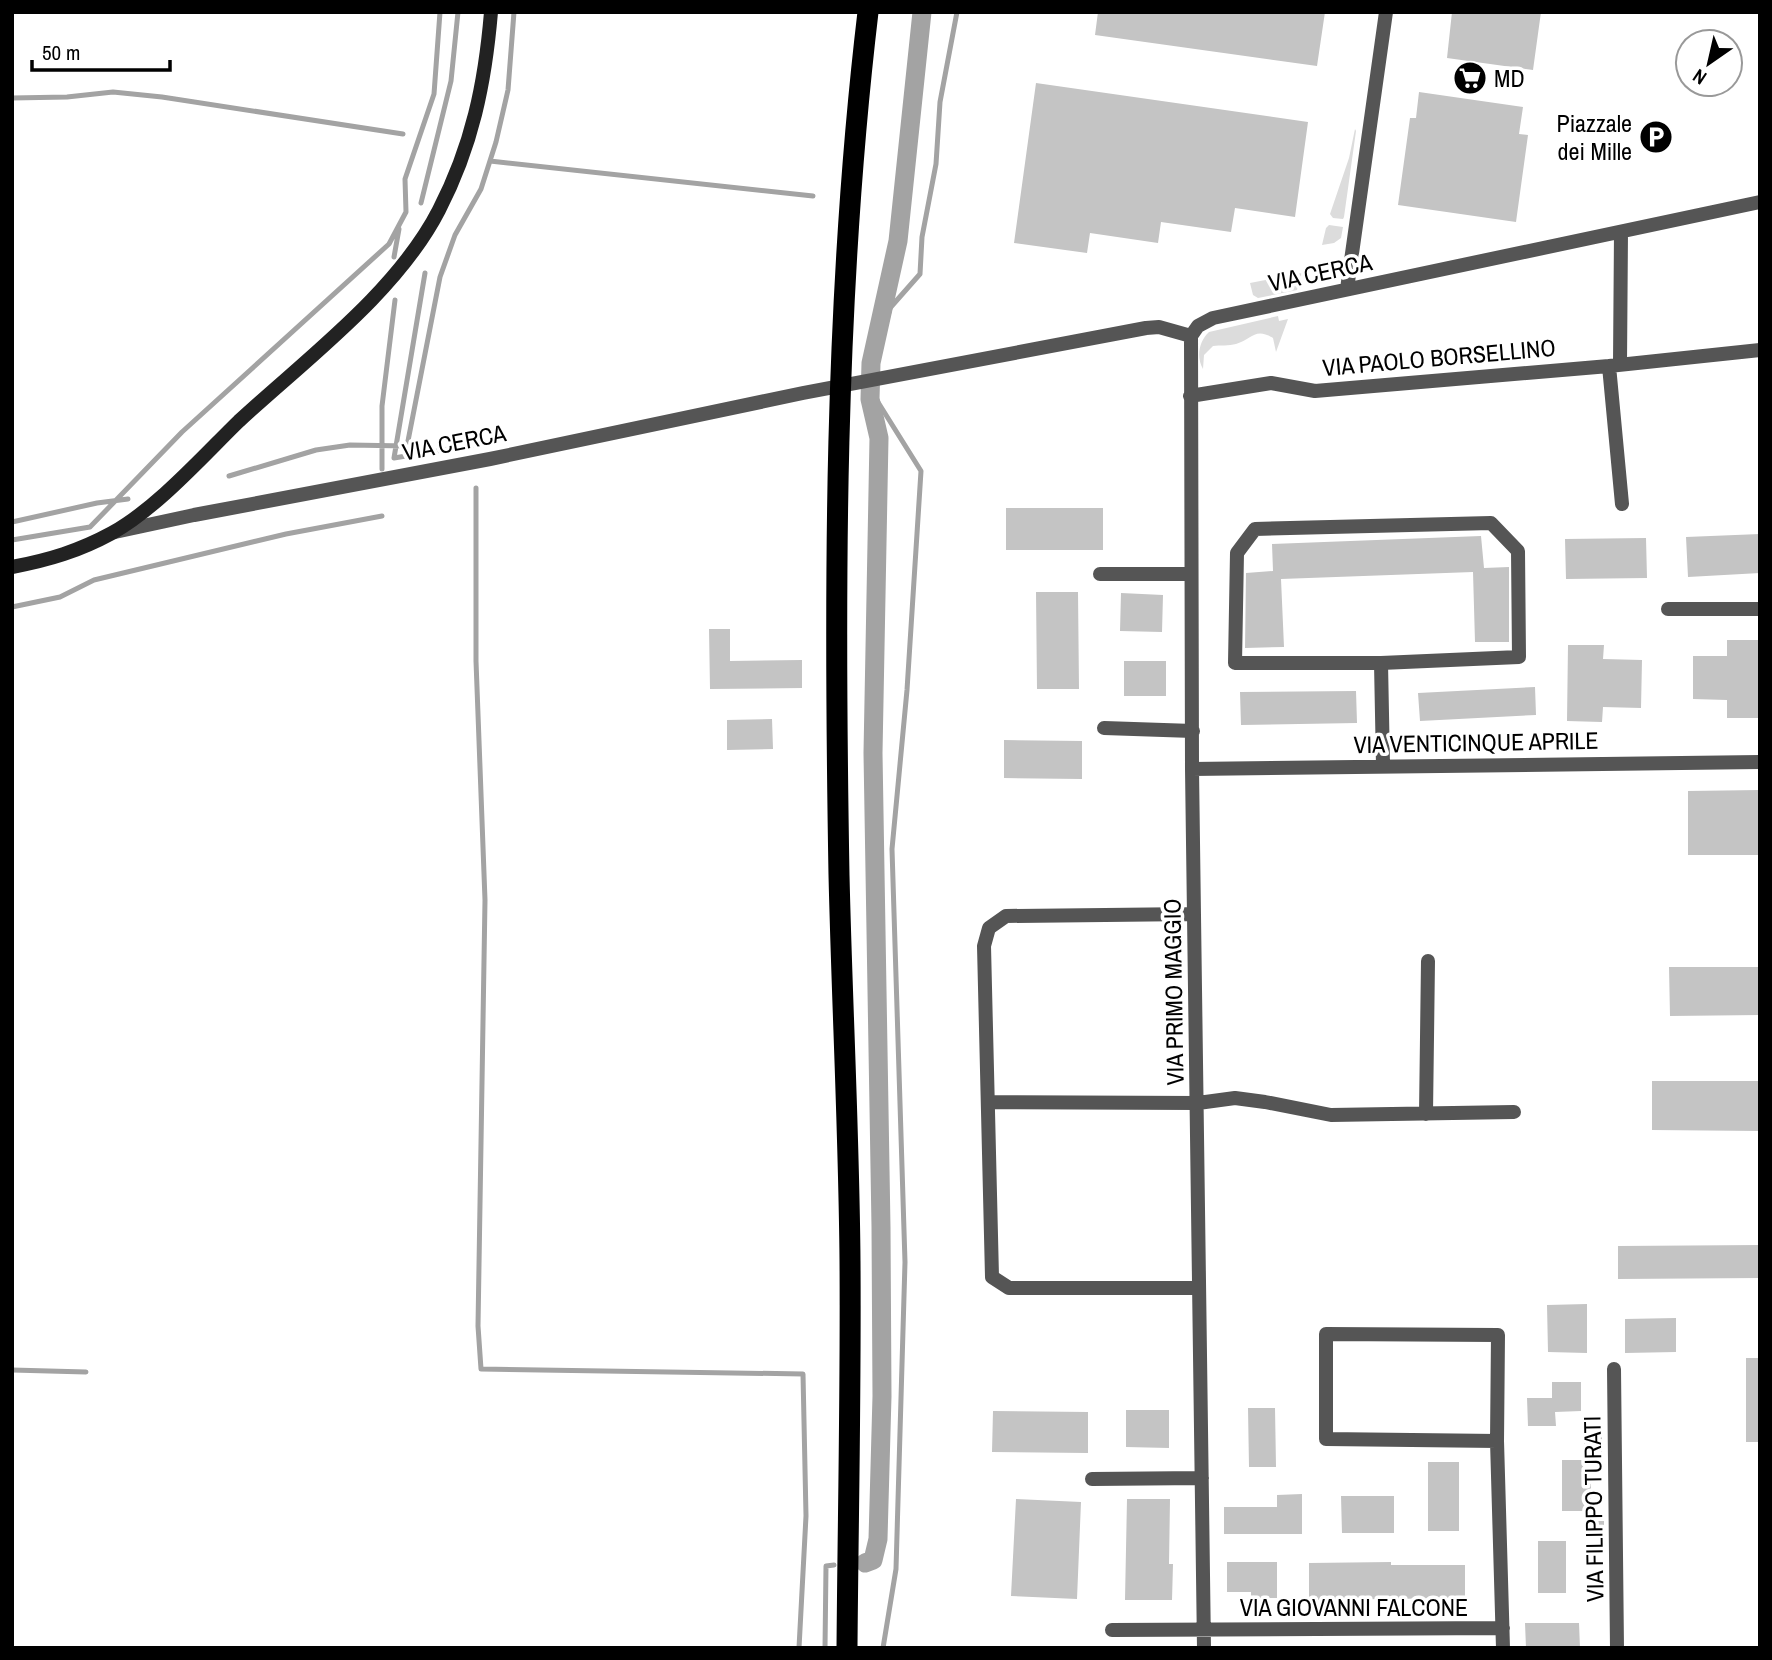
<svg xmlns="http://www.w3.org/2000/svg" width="1772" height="1660" viewBox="0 0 1772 1660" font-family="'Archivo Narrow',sans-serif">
<rect width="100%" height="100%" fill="#fff"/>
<path fill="#dcdcdc" d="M1355,129L1356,131L1344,217L1343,219L1333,218L1330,214L1349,158Z
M1329,225L1343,227L1341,238L1334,243L1322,245L1326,228Z
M1302,273L1297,290L1258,298L1253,295L1250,283Z
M1278,316L1279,321L1288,319L1276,352L1273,338C1255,327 1252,339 1236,344C1229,346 1220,345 1213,346L1204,355L1203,369C1196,357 1199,341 1209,332Z"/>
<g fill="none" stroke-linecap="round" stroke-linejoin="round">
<path stroke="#a3a3a3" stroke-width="5" d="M12,98L67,97L113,92L162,97L403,134
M490,161L813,196
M421,203L451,81L458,12
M394,257L399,229
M425,273L394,458L473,445
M382,469V406L395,300
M229,476L316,450L350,445L407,446L440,277L455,235L481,189L496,142L508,90L514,12
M476,488V661L485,900L478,1326L481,1369L803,1374L806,1516L799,1648
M12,522L97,503L128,499
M12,540L90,527L182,432L389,244L406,212L405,179L434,94L440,12
M12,607L60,597L94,580L286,534L382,516
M12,1370L86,1372
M825,1648L826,1566L834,1565
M883,1648L896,1569L905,1262L892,849L907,690L921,471L876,399V382L877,358L890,308L920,274L922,237L936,164L940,102L957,12"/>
<path stroke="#a3a3a3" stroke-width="19" d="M865,1563L873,1560L878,1539L882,1396L881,1227L873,753L879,438L870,399L871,363L898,241L922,12"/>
</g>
<path fill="#c4c4c4" d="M1098,12H1325L1317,66L1095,35Z
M1452,12H1541L1533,70L1447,58Z
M1036,83L1308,122L1295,217L1235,208L1231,232L1161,222L1158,243L1090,233L1087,253L1014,243Z
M1419,92L1523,107L1519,134L1528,135L1516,222L1398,205L1410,118H1416Z
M1006,508H1103V550H1006Z
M1760,534V573L1688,577L1686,537Z
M1481,536L1484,568L1509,567V642H1475L1473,572L1281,579L1284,647L1245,648L1246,573L1273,571L1272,544Z
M1646,538L1647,578L1566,579L1565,539Z
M1036,592H1078L1079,689H1037Z
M1121,593L1163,595L1162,632L1120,631Z
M709,629H730V661L802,660V688L710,689Z
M1727,640H1760V718H1727V700L1693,699V656H1727Z
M1568,645H1604L1603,659L1642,660L1641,708L1603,707L1602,722L1567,721Z
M1124,661H1166V696H1124Z
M1535,687L1536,715L1420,721L1418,693Z
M1356,691L1357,723L1241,725L1240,692Z
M772,719L773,749L727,750V720Z
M1004,740L1082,741V779L1004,778Z
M1760,790V855H1688V791Z
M1669,967H1760V1015L1670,1016Z
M1652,1081H1760V1131L1652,1130Z
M1760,1245V1278L1618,1279V1246Z
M1587,1304V1353L1548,1352L1547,1305Z
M1676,1318V1352L1625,1353V1319Z
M1746,1358H1760V1442H1746Z
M1552,1382H1581V1411L1555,1412L1556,1426H1528L1527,1398H1552Z
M1248,1408H1275L1276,1467H1249Z
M1126,1410H1169V1448L1126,1447Z
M993,1411L1088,1412V1453L992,1452Z
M1584,1434H1602V1452H1584Z
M1562,1460H1591V1511H1562Z
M1428,1462H1459V1531H1428Z
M1302,1494V1534H1224V1507H1277V1495Z
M1341,1496H1394V1533H1342Z
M1016,1499L1081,1502L1077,1599L1011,1596Z
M1127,1499H1170L1169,1564H1173L1172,1600H1125Z
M1584,1521H1604V1537H1584Z
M1538,1541H1566V1593H1538Z
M1227,1562H1277V1598H1251V1592H1227Z
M1391,1562V1565H1465V1598L1309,1600V1563Z
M1525,1623H1579L1580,1648H1526Z"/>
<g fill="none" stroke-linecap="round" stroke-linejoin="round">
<path stroke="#555" stroke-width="14" d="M1347,289L1386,12
M1191,336L1192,769L1204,1648
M1191,336L1198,326L1213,318L1760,202
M1620,364L1621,232
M1609,366L1622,504
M1190,396L1271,383L1315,391L1609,366L1760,350
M115,532L194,515L490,459L803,393L1146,328L1159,327L1191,336
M1100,574H1191
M1668,609H1760
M1381,663L1519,657L1518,551L1491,523L1255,529L1237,553L1235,663H1381L1383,765
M1104,728L1193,731
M1192,769L1760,762
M1194,914L1006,916L989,928L984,946L992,1277L1009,1288H1199
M988,1102L1198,1103L1235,1098L1265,1102L1331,1115L1514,1112
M1426,1114L1428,961
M1614,1369L1617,1648
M1497,1441L1326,1439V1334L1498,1335L1497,1441L1503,1648
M1092,1479L1202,1478
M1112,1630L1503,1628"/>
<path stroke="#222" stroke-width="14" d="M12,567C49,560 79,551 112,533C157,508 202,457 239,421C306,359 397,292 439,210C472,146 485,84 491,12"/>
<path stroke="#000" stroke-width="21" d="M847,1648C848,1519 851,1390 850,1261C849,1132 842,1004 839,875C834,587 834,298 868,12"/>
</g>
<defs>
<symbol id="supermarket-disc" viewBox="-11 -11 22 22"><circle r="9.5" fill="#000" stroke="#fff"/><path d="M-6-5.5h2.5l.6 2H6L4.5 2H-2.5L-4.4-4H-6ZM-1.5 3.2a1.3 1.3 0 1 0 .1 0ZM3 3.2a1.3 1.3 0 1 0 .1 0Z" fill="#fff"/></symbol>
<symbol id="parking-disc" viewBox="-11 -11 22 22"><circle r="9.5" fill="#000" stroke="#fff"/><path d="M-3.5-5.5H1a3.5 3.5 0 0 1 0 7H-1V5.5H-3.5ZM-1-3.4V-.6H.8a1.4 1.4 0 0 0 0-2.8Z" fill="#fff"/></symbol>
</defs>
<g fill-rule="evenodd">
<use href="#supermarket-disc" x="1451" y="59" width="38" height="38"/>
<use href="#parking-disc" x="1637" y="118" width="38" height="38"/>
</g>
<g text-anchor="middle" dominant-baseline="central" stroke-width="7" stroke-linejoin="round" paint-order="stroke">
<g font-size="24" fill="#000" stroke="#fff" text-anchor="start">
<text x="1494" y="78">MD</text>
<text x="1632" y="123" text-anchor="end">Piazzale<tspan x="1632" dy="28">dei Mille</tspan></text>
</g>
<g font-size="24" fill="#000" stroke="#fff">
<text transform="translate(1320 272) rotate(-12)">VIA CERCA</text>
<text transform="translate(1439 357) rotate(-5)">VIA PAOLO BORSELLINO</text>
<text transform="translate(454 442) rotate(-11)">VIA CERCA</text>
<text transform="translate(1476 742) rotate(-1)">VIA VENTICINQUE APRILE</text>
<text transform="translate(1173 992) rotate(-91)">VIA PRIMO MAGGIO</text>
<text transform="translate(1593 1509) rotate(-91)">VIA FILIPPO TURATI</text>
<text x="1354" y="1607">VIA GIOVANNI FALCONE</text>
</g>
</g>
<rect width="1772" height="1660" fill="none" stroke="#000000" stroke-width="28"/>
<g transform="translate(1709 63) rotate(214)"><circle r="33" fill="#ffffff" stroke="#999999" stroke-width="2"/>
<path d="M0-5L12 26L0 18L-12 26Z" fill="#000000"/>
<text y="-10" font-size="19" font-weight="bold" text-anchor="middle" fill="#000000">N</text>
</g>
<path d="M32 60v10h138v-10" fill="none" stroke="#000000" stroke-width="3.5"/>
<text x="42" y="60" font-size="21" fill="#000000" stroke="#ffffff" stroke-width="5" paint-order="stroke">50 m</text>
</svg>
